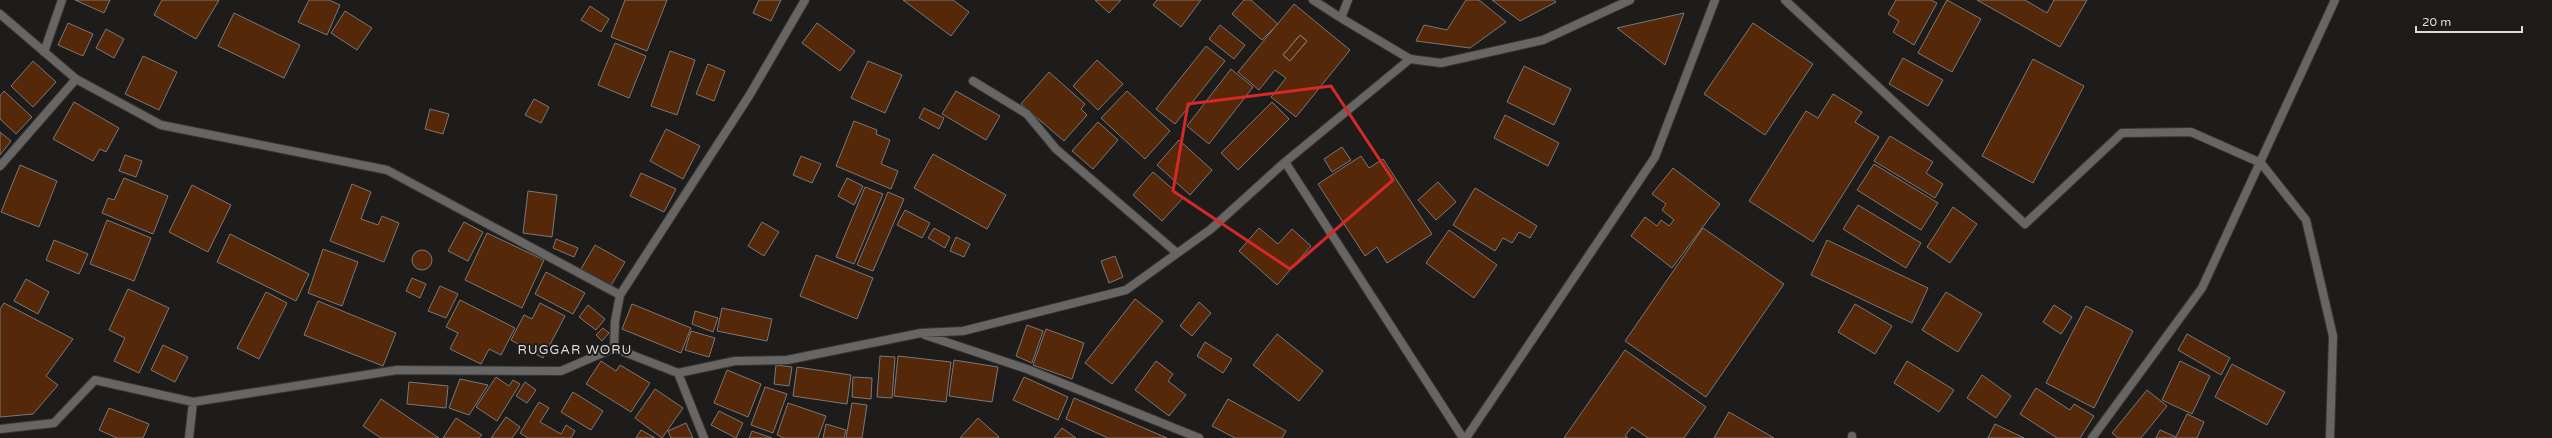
<svg xmlns="http://www.w3.org/2000/svg" width="2552" height="438" viewBox="0 0 2552 438" font-family="'Varela Round',sans-serif">
<rect width="100%" height="100%" fill="#1e1c1a"/>
<path fill="#542808" stroke="#7b7876" fill-rule="evenodd" d="M75,0H110L104,13Z
M162,0H219L196,39L154,15Z
M309,0H329L340,5L327,35L298,22Z
M625,0H667L647,51L611,37Z
M759,0H781L771,21L753,13Z
M903,0H953L969,12L951,36Z
M1095,0H1121L1109,13Z
M1157,0H1201L1181,27L1153,5Z
M1244,0H1251L1278,24L1262,40L1232,14Z
M1466,0H1479L1506,22L1470,48L1416,41L1424,25L1447,30Z
M1492,0H1554L1556,2L1520,21Z
M1896,0H1931L1937,3L1914,45L1893,32L1899,21L1888,14Z
M1947,0L1981,19L1952,72L1918,53Z
M1977,0H2025L2047,13L2054,0H2087L2060,47Z
M1294,4L1350,50L1296,117L1271,97L1286,78L1275,70L1259,90L1238,72ZM1300,35L1307,41L1290,61L1283,55Z
M590,6L609,19L601,32L581,20Z
M345,11L372,28L357,50L331,33Z
M234,13L300,45L284,78L218,46Z
M1684,13L1665,65L1617,28Z
M68,23L93,34L83,56L58,45Z
M817,23L855,51L840,71L802,43Z
M1753,23L1813,64L1765,135L1704,94Z
M1220,25L1245,45L1234,59L1209,39Z
M106,29L124,39L114,58L96,48Z
M1300,35L1307,41L1290,61L1283,55Z
M615,43L646,56L629,98L598,85Z
M1206,46L1225,61L1175,124L1156,109Z
M670,51L695,60L677,115L651,106Z
M143,56L177,72L159,110L125,94Z
M1903,58L1943,80L1928,106L1889,84Z
M2033,59L2084,86L2033,183L1982,156Z
M1097,60L1123,84L1098,110L1073,86Z
M33,61L56,82L33,107L11,86Z
M868,61L902,75L885,113L851,98Z
M708,64L725,71L714,101L696,94Z
M1524,66L1571,89L1554,125L1507,102Z
M1231,69L1253,87L1209,144L1187,126Z
M1049,72L1085,104L1081,109L1087,115L1064,141L1021,104Z
M4,91L32,117L16,134L0,119V96Z
M956,91L1000,116L986,140L942,114Z
M1127,91L1170,131L1145,159L1101,118Z
M1833,94L1862,112L1855,122L1879,137L1813,242L1749,201L1806,111L1818,118Z
M534,99L549,107L541,123L525,115Z
M74,102L119,128L106,152L100,149L93,161L53,139Z
M1272,102L1289,119L1238,170L1221,153Z
M924,108L944,118L939,129L919,118Z
M430,109L449,114L443,134L425,129Z
M1505,115L1559,143L1548,166L1494,138Z
M854,121L877,130L876,134L890,140L881,164L898,171L891,189L836,166Z
M1098,122L1118,140L1093,169L1072,151Z
M666,129L700,146L683,179L650,161Z
M0,132L11,141L0,155Z
M1890,136L1933,162L1926,173L1943,184L1935,198L1874,161Z
M1179,140L1212,170L1190,195L1157,165Z
M1342,147L1351,160L1332,172L1324,159Z
M933,154L1006,195L987,229L914,188Z
M125,155L142,161L136,177L119,171Z
M801,156L821,164L812,183L793,175Z
M1361,156L1369,168L1383,159L1432,234L1387,263L1377,247L1365,256L1318,184Z
M1874,164L1938,203L1921,230L1857,190Z
M20,165L57,181L39,227L1,212Z
M1673,168L1720,204L1672,268L1631,236L1645,217L1657,226L1661,220L1669,226L1674,220L1662,210L1666,204L1652,194Z
M1153,172L1183,198L1162,221L1133,195Z
M641,173L676,189L664,212L630,196Z
M124,178L168,196L153,234L102,213L108,198L114,200Z
M847,178L863,186L854,205L838,196Z
M1438,182L1456,202L1436,220L1418,200Z
M352,184L371,192L361,219L378,225L382,216L399,223L384,262L330,241Z
M192,185L231,205L208,252L169,232Z
M865,187L883,194L854,264L836,257Z
M1475,188L1537,226L1530,238L1519,232L1512,243L1503,238L1495,251L1453,225Z
M528,191L557,195L552,237L523,233Z
M888,192L904,199L873,271L857,265Z
M1858,205L1921,243L1906,268L1843,229Z
M1953,207L1977,224L1950,263L1927,247Z
M905,210L930,223L922,238L897,225Z
M107,220L151,238L134,281L90,264Z
M464,222L483,232L468,261L448,251Z
M762,222L779,232L764,256L748,246Z
M934,228L950,237L945,248L928,238Z
M1259,228L1278,244L1292,229L1311,246L1277,285L1239,251Z
M1703,228L1784,284L1706,397L1625,341Z
M1449,230L1497,265L1474,298L1426,263Z
M487,233L544,260L522,308L465,280Z
M230,234L309,274L296,301L217,262Z
M956,237L970,244L964,257L950,251Z
M556,239L578,248L574,257L553,248Z
M54,240L88,254L79,274L46,260Z
M1827,240L1928,288L1912,323L1811,275Z
M595,245L625,262L610,287L581,269Z
M323,249L358,262L342,306L308,293Z
M412 260a10 10 0 1 1 20 0a10 10 0 1 1-20 0Z
M816,255L873,278L857,319L800,296Z
M1115,256L1123,277L1109,283L1101,261Z
M546,272L585,293L573,314L535,294Z
M412,278L426,284L420,298L406,291Z
M26,279L49,292L38,314L14,301Z
M440,286L458,294L446,318L428,311Z
M128,289L169,308L139,373L114,361L125,338L109,330Z
M266,292L287,303L259,359L237,348Z
M1946,292L1982,314L1958,352L1922,330Z
M1135,299L1163,321L1112,384L1085,363Z
M460,300L515,328L501,355L489,349L481,364L450,349L458,333L446,327Z
M318,301L396,333L383,366L304,335Z
M1199,302L1211,313L1192,336L1180,326Z
M4,303L73,339L46,376L58,385L33,414L0,417V309Z
M540,303L565,316L543,358L511,340L524,315L532,319Z
M632,304L691,328L681,353L622,329Z
M1855,304L1892,326L1875,354L1838,332Z
M588,305L605,319L596,330L579,317Z
M2054,305L2072,317L2061,334L2043,322Z
M2086,306L2133,331L2094,408L2046,383Z
M722,308L772,319L767,341L717,331Z
M695,311L718,318L713,332L692,324Z
M1027,325L1043,331L1032,363L1016,356Z
M603,328L609,333L602,341L596,335Z
M1046,329L1084,343L1072,379L1033,365Z
M691,331L715,338L709,357L685,350Z
M1277,334L1323,371L1299,401L1253,365Z
M2187,334L2230,358L2221,375L2178,350Z
M1205,342L1232,359L1223,373L1197,356Z
M163,345L188,357L175,382L151,370Z
M1625,350L1706,407L1684,438H1648L1632,427L1625,436L1628,438H1564Z
M880,356L895,357L892,398L877,397Z
M898,356L951,362L946,402L894,396Z
M954,360L998,367L992,402L949,396Z
M601,361L616,371L620,365L650,383L631,412L586,384Z
M1156,361L1173,374L1168,381L1186,395L1169,416L1135,390Z
M1907,361L1954,390L1939,412L1894,383Z
M2180,361L2210,376L2192,414L2162,400Z
M2232,364L2285,392L2267,425L2215,397Z
M776,365L792,367L789,386L774,384Z
M797,367L851,375L847,404L793,396Z
M727,370L761,384L748,417L714,403Z
M1982,375L2011,396L1996,418L1967,398Z
M496,377L509,386L513,380L520,384L497,421L476,407Z
M853,377L872,378L871,399L852,397Z
M1024,377L1068,397L1058,420L1013,400Z
M460,379L488,385L469,415L449,408Z
M409,382L448,386L446,408L407,404Z
M525,382L536,390L527,403L516,396Z
M765,387L787,394L773,433L751,425Z
M2036,388L2070,410L2074,404L2094,416L2080,438H2057L2020,414Z
M655,389L683,408L662,438L635,418Z
M2147,390L2167,406L2141,438H2118L2112,433Z
M573,392L603,411L591,430L561,412Z
M1074,398L1167,438H1108L1066,419Z
M381,399L439,438H381L363,426Z
M1228,399L1286,431L1282,438H1235L1212,426Z
M539,402L549,408L540,422L561,434L566,425L575,431L571,438H528L520,433Z
M788,403L826,416L818,438H784L777,435Z
M852,403L867,405L862,438H846Z
M109,408L149,424L143,438H117L99,430Z
M719,411L743,423L736,438L711,425Z
M1729,412L1774,438H1714Z
M2187,414L2204,422L2197,438H2156L2160,430L2176,437Z
M506,417L520,427L512,438H491Z
M456,418L482,435L479,438H443Z
M978,418L999,437L998,438H960Z
M686,423L693,438H671L668,431Z
M826,424L846,430L844,438H823Z
M1995,424L2024,438H1988Z
M1062,428L1076,438H1054Z
M641,430L655,438H636Z
M752,431L772,438H749Z"/>
<g fill="none" stroke-linecap="round" stroke-linejoin="round">
<defs>
<path id="minor" d="M1313,0L1341,18
M1348,0L1341,18L1410,59
M1785,0L2025,224L2122,133L2191,132L2261,163L2306,220L2333,336L2330,438
M0,14L76,79L161,125L387,170L620,295
M44,52L62,0
M973,81L1027,114L1056,149L1177,253
M1285,162L1463,438
M0,166L76,79
M925,335L1027,369L1199,438
M614,348L615,321L620,295L749,96L805,0
M678,373L704,438
M0,429L54,423L95,380L193,402L397,370L561,371L614,348L678,373L735,361L787,360L921,333L963,331L1126,290L1211,229L1285,162L1410,59L1441,63L1543,40L1630,0
M189,438L193,402
M1466,438L1655,157L1715,0
M1852,438V436
M2092,438L2202,288L2335,0"/>
</defs>
<use href="#minor" stroke="#393735" stroke-width="10"/>
<use href="#minor" stroke="#676665" stroke-width="8"/>
</g>
<path fill="none" stroke="#d62828" stroke-width="3" stroke-linejoin="round" d="M1331,86L1393,180L1290,269L1173,191L1188,104Z"/>
<g text-anchor="middle" dominant-baseline="central" stroke-width="4" stroke-linejoin="round" paint-order="stroke">
<g font-size="13" letter-spacing="1" fill="#dcdbda" stroke="#1e1c1a">
<text x="575" y="350">RUGGAR WORU</text>
</g>
</g>
<path d="M2416 26v6h106v-6" fill="none" stroke="#dcdbda" stroke-width="2"/>
<text x="2422" y="26" font-size="12" fill="#dcdbda" stroke="#1e1c1a" stroke-width="3" paint-order="stroke">20 m</text>
</svg>
